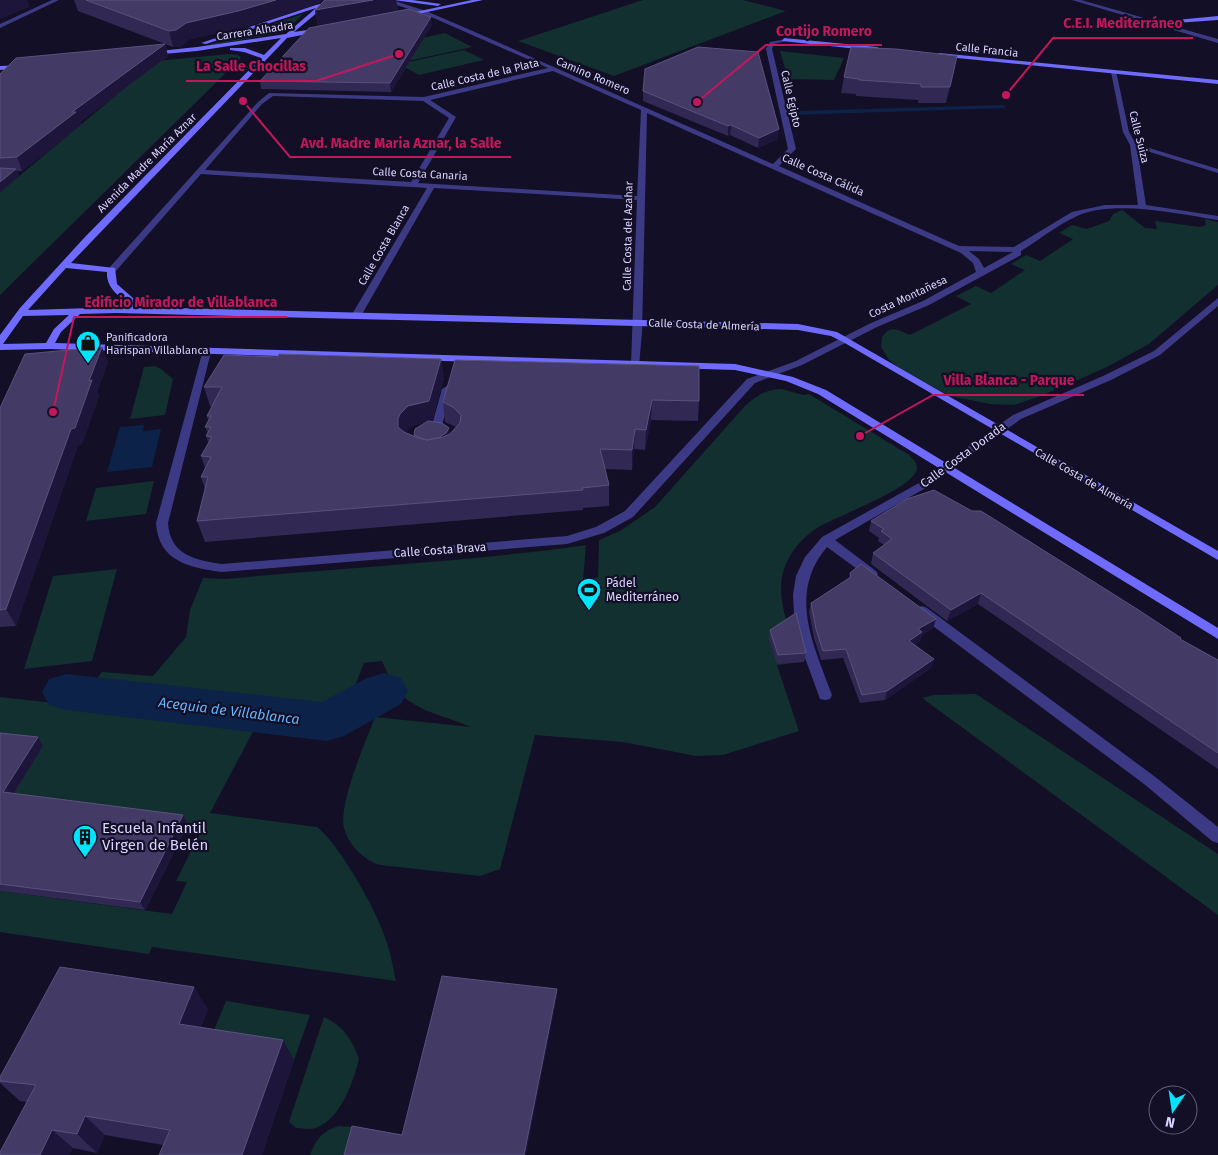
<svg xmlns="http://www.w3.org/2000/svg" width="1218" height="1155" viewBox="0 0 1218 1155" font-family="'Fira Sans',sans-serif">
<rect width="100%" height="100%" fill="#130f26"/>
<path fill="#12302f" d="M643,0H743L786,11L614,76L518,41Z
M303,14L285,32L206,46Z
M445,33L472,47L371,69L345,54Z
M464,50L484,60L419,75L399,64Z
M780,51L844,58L834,80L788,79Z
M228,54L238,55L241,58L0,295V192L157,61Z
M1122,210L1145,228L1157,229L1155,221L1200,227L1206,225L1205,219L1218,222V285L1149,344L1107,367L1041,396L1014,405L990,404L950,396L901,369L889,360L881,347L882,337C891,324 898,330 910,335L971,304L956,296L976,286L991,293L1025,270L1011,264L1026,255L1040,261L1073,239L1059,233L1072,225L1087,229L1109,221L1113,214Z
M155,366L161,369L173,379L165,415L130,419L144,367Z
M782,389L803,395L809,394L909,455C913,459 917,462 917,468C916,489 832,517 814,530C801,539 789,554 784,569C774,599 792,634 801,662L777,665L799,731L723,755L696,756L623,742L535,735L500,869L480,876L380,865C364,860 349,846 344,828C338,804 366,741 375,717L471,727C449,717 418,712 401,694C392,685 387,672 382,661L364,663L349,701L328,711L92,685L102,672L153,676L186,637L190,610L203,578L226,579C346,567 467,562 586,545L583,581L598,577L599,540L620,531L655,507L745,406C757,396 765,389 782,389Z
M154,481L146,514L86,521L96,488Z
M117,569L92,661L24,669L53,576Z
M976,694L1218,854V915L922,698L934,695Z
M0,697L256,726L210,813L317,827C340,845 379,914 387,943C391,955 393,968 396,981L152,947L149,954L0,932V891L172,914L187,882L176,881L204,825L9,801L0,741Z
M226,1001L310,1015L294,1060L207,1047Z
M324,1017C343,1026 352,1039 359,1059C353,1083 341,1118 316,1128C310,1130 302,1128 296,1128L289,1122Z
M338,1126L352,1127L344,1155H310C316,1139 322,1132 338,1126Z"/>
<path fill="#0c2248" d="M144,425L143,431L161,429L152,467L107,472L120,427Z"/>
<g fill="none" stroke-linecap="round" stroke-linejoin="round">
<path fill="#0c2248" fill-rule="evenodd" d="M1003,105L1005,106V108L794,115L791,113L794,111Z"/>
<path fill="#0c2248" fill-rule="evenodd" d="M384,673L401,678L408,691L401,704L344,736L327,741L66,710L49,705L42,692L49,679L66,674L322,702L367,678Z"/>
<path fill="#3d3a85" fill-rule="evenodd" d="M52,0H59L0,28V24Z
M392,0L426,11L468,29L773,164L788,149L766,49L770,42L786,39V41L774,44L772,49L796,149L779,166L959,246L1014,247L1072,212L1105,205H1138L1130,145L1123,132L1111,72L1116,71L1129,132L1136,144L1218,169V173L1137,148L1146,205L1218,216V220C1180,214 1113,199 1077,216C1057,225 1039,240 1021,251V255L929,305L877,327L802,365L755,383L633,517L604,533L567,544L222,572C190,568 158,561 156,523L203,350H209L211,352L168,523C170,555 195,560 222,564L567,536L596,527L625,511L747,379L796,361L871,323L923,301L976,272L973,263L961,253L647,113L642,332L639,366L636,367L631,364L637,200L434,188L361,316L356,319L351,316L427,188L201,174L115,272H109V268L258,102L269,93L424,97L548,68L422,13L390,3ZM553,71L641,110L637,196L418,183L456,117L430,100ZM273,96L423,101L449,118L411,182L205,170L262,104ZM969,251L1013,252L984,268L979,259Z
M1072,0H1081L1218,39V43Z
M1218,298V306L1160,355L1111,380L1021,419L949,470L936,482L835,540L876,571L878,574L876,577H868L827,547C787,594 814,645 832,695L830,699L825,700L820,699L804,655L794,615L793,595L796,576L805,557L822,537L928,478L941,466L1013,415L1103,376L1154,351Z
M447,386L452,389L442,425L437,428L433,427L432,425L442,389Z
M922,606L927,608L1154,776L1218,827V843L1212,841L1144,784L917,614L916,611L917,608Z"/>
<path fill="#6f6bff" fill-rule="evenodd" d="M337,0H346L324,7L294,32L320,28L322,31L287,38L71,263L115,268L117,284L133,298L135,307L798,324L837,332L1218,551V560L843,342L831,336L798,330L116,313L80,314L61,332L55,343L735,364L793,377L826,390L1218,628V639L818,394L786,381L735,370L49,349L0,350V335L20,308L84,238L261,58L244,52L230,50V48H245L264,55L281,38L197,51L152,55L150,52L197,47L286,34L316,8L206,44L201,43L316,5ZM66,268L107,272C106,285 115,294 126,301L125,307L28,310ZM69,315L54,329L46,343L3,344L23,316Z
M393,0H412L441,4L438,6Z
M472,0H483L404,17L401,15Z
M1218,16V20L1148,25L1145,23Z
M784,38L877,47L880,49L877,51L782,41Z
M939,53L1218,80V84L937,56Z
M25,65L23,68L0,70V66Z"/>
</g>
<path fill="#312854" d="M74,0H396L398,11L432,25L391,92L261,89L260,81L318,26L315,10L323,2L241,28L190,39L180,47H173L165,44L168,56L80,122L81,125L22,171H17L19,176L0,192V74L165,44L78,11Z
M957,56L946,103H918V100L856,96V94L841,93L844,77Z
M643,91L778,139L758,148L730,135L728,136L643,101Z
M278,357L441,359L444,378L432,420L412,426L405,432L414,436V435L449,428V434L456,427L445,422L443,402L455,360L699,401L698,421L651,420L645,450L634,449L632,470L605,469L609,485V506L583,508V510L205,542L197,521L205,489L201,477L205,468L201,456L209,444L206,436L208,433L205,427L208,421L207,416L212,407L210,406L204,387Z
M108,362L97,392L99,396L82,444L78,445L16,626L0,627V408Z
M871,521L1181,638L1180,640L1218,660V769L978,604L947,621L871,564L873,553L884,545L878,541L879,538L869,531Z
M850,573L936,619L933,628L922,635L920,641L914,645L931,668L885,700L860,703L843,658L821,660L814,638L809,612L811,603L849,578Z
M770,630L806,653L804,662L777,664L769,639Z
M0,733L43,746L14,794L183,815L188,824L145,910L0,891Z
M208,1009L201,1027L294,1060L262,1155H159L163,1145L105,1135L97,1153L73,1148L69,1155H0L27,1102L20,1101L0,1083V1077Z"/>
<path fill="#1d163a" d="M1,0H27L30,7L0,19V1Z
M276,0H396L398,12L318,26L315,10L324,2L241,28L190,39L180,47H173L169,31L186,23Z
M431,17L432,25L391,92L390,83Z
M165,44L168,56L80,122L81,125L22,171L17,157L72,112Z
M731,125L730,135L728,136V126Z
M779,129L778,139L758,148L759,138Z
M16,169L19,176L0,192V182Z
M102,347L108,362L97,392L99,396L82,444L78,445L16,626L6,609L89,381Z
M441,359L444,378L432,420L412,426L404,434L398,427V419L400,414Z
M652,400L651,420L645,450L646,430Z
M449,428L450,436L438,438Z
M635,429L634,449L632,470V450Z
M981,593L978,604L947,621L951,610Z
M936,619L933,628L922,635L920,641L906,650L909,641L918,629Z
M934,659L931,668L885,700L887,691Z
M38,737L43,746L9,801L3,792Z
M183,815L188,824L145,910L140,902Z
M194,987L208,1009L194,1045L179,1024Z
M557,989V997L526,1155H524Z
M283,1040L294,1060L262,1155H242Z
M85,1116L105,1135L97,1153L77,1134Z
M52,1130L73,1148L69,1155H40Z"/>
<path fill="#433a66" stroke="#5a527e" d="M86,0H276L238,11L186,23L176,30L169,31Z
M325,0H373L315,10Z
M409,9L431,17L390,83L260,81L309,28Z
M165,44L72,112H76L17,157L0,158V74L16,58Z
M698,47L758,52L779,129L759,138L731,125L728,126L643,91L645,69Z
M851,47L896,49L957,56L950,87H921V84L859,80V79L844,77Z
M0,168L16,169L0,182Z
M102,347L89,381L92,380L75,428L71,429L6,609L0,610V408L25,354Z
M279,354L441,359L429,401L408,406L400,414L398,419V427L404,432L418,438L427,440L443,437L450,434L460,423L461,415L453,407L443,402L455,360L699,366V401L652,400L646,430L635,429L632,450L600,449L609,485L582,488L583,490L197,521L208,477H201L211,457L201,456L212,437L206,436L211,427H205L211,416H207L222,387H204L224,355L278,357Z
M428,421L442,423L449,428L446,433L438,438L427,440L423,439L414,435L415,429Z
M934,490L972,511H981L1137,609L1181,638L1180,639L1218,660V753L981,593L951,610L873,553L892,539L881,531L884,529L871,521L907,499Z
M861,564L936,619L918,629L922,632L909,641L934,659L887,691L862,695L846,649L823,651L816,629L811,603L851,577L850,573Z
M796,613L806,653L778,655L770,630Z
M0,733L38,737L3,792L183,815L140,902L0,884Z
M60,967L194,987L179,1024L283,1040L242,1155H159L170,1130L85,1116L77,1134L52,1130L40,1155H0V1152L36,1085L0,1081V1077Z
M442,976L557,989L524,1155H344L352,1126L402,1135Z"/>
<defs>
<symbol id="shop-pin" viewBox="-11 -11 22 30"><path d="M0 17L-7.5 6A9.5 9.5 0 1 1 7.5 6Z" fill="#00e5ff" stroke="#130f26"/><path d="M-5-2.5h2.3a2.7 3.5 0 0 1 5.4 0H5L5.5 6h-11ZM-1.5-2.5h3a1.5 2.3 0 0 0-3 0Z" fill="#111"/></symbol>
<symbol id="stadium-pin" viewBox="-11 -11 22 30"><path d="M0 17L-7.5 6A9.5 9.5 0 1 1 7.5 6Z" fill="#00e5ff" stroke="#130f26"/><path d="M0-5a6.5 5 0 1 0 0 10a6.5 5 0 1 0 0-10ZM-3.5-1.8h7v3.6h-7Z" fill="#111"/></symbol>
<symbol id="building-pin" viewBox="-11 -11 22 30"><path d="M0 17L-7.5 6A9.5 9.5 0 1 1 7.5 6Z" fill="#00e5ff" stroke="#130f26"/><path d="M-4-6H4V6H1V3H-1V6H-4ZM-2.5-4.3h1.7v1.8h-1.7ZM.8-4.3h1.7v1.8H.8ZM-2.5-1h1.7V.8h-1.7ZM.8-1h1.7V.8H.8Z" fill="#111"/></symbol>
</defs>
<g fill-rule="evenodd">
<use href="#shop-pin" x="74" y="329" width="28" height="38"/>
<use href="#stadium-pin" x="575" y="576" width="28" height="38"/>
<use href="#building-pin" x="71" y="823" width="28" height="38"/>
</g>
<g text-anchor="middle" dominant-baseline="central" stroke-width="4.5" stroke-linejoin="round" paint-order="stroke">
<g font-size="11" fill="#d9d4ff" stroke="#130f26">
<text transform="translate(255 31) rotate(-9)">Carrera Alhadra</text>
<text transform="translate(987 50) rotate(6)">Calle Francia</text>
<text transform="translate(485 75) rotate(-13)">Calle Costa de la Plata</text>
<text transform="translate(593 76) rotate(23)">Camino Romero</text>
<text transform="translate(791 99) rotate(77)">Calle Egipto</text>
<text transform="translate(1139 137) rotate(76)">Calle Suiza</text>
<text transform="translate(147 163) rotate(-45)">Avenida Madre María Aznar</text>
<text transform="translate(420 174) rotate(3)">Calle Costa Canaria</text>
<text transform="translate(823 175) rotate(24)">Calle Costa Cálida</text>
<text transform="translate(628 236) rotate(-89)">Calle Costa del Azahar</text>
<text transform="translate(384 245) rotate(-60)">Calle Costa Blanca</text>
<text transform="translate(908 297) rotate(-25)">Costa Montañesa</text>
<text transform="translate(704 325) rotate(2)">Calle Costa de Almería</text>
<text transform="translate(1084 479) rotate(30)">Calle Costa de Almería</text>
</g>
<g font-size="11" fill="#d9d4ff" stroke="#130f26" text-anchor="start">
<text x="106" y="337">Panificadora<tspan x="106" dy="13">Harispan Villablanca</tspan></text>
</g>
<g font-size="12" fill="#d9d4ff" stroke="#130f26">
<text transform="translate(963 455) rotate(-36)">Calle Costa Dorada</text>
<text transform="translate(440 550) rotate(-4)">Calle Costa Brava</text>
</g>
<g font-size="12" fill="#d9d4ff" stroke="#130f26" text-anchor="start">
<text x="606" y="583">Pádel<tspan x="606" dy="14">Mediterráneo</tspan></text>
</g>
<g font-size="14" font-style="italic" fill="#62b6ff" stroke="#130f26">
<text transform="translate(229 711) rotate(7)">Acequia de Villablanca</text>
</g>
<g font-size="15" fill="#d9d4ff" stroke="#130f26" text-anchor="start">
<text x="102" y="828">Escuela Infantil<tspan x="102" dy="17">Virgen de Belén</tspan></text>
</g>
</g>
<path fill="none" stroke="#c2185b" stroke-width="2" d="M1006 95L1053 38H1193M697 102L766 45H882M399 54L316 81H186M243 101L290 157H511M53 412L74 317H287M860 436L933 395H1084"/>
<g fill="#c2185b" stroke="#130f26" stroke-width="2">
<circle cx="1006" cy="95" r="5"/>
<circle cx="697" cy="102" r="5"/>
<circle cx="399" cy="54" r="5"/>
<circle cx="243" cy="101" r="5"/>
<circle cx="53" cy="412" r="5"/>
<circle cx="860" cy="436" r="5"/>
</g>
<g font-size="14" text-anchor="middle" font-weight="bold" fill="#c2185b" stroke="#130f26" stroke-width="4.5" stroke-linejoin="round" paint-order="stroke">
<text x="1123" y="28">C.E.I. Mediterráneo</text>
<text x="824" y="36">Cortijo Romero</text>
<text x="251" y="71">La Salle Chocillas</text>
<text x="401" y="148">Avd. Madre Maria Aznar, la Salle</text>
<text x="181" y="307">Edificio Mirador de Villablanca</text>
<text x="1009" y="385">Villa Blanca - Parque</text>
</g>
<g transform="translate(1173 1110) rotate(193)"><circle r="24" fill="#130f26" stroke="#625e7d"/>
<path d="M0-4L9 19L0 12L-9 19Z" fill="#00e5ff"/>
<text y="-8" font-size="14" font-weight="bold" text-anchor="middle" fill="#d9d4ff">N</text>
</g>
</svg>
